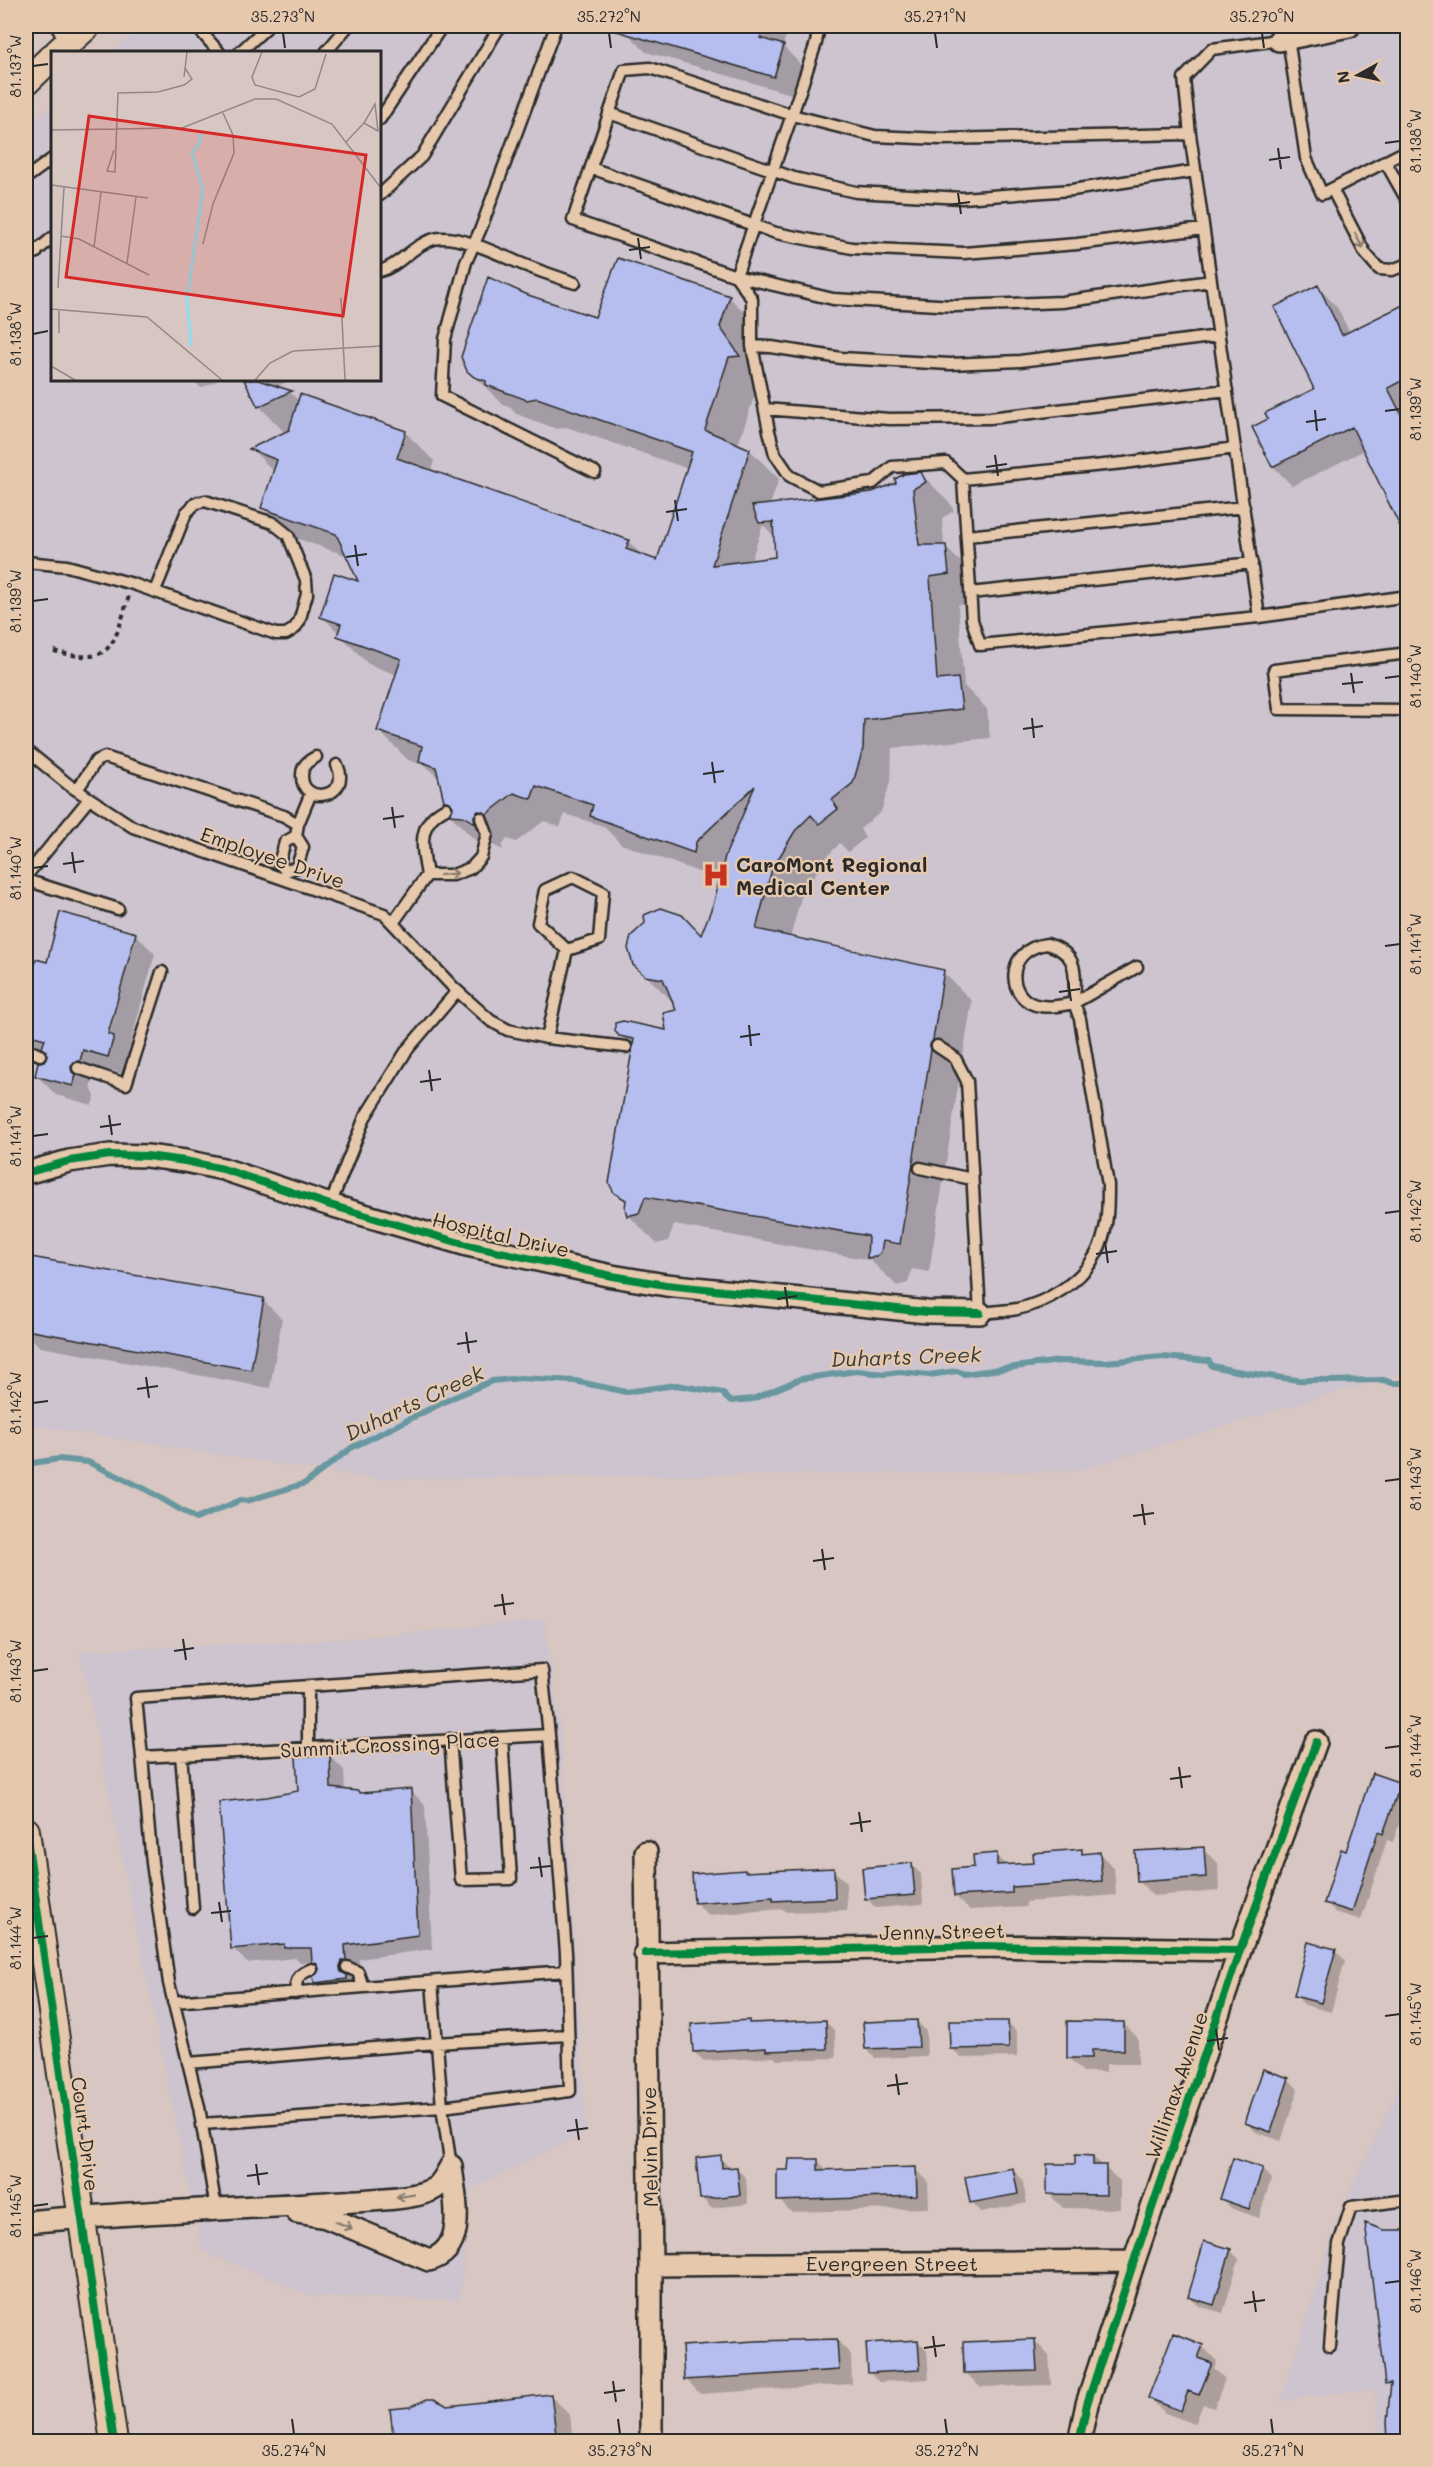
<svg xmlns="http://www.w3.org/2000/svg" width="1433" height="2467" viewBox="0 0 1433 2467" font-family="Mali,sans-serif">
<rect width="100%" height="100%" fill="#d7c6c1"/>
<filter id="ink" filterUnits="userSpaceOnUse"><feTurbulence type="fractalNoise" baseFrequency=".0167" numOctaves="2"/><feDisplacementMap in="SourceGraphic" scale="12" xChannelSelector="R" yChannelSelector="G"/><feConvolveMatrix kernelMatrix="1 2 1 2 8 2 1 2 1" color-interpolation-filters="sRGB"/></filter>
<g filter="url(#ink)">
<path fill="#cdc4cf" d="M142,26H1407V1371L1076,1471L377,1479L26,1424V130L52,105V380H380V52H112Z
M544,1620L561,1734L586,2132L471,2189L460,2300L311,2296L202,2251L80,1651L348,1639Z
M1407,2066V2441H1381L1374,2389L1281,2400L1341,2209L1394,2099Z"/>
<path fill="#0003" fill-rule="evenodd" d="M629,26H776L786,35L783,46L802,66L794,95L646,52L627,33Z
M1408,275V292L1401,278Z
M1318,287L1337,307L1350,333L1408,304V537L1365,450L1292,486L1273,466L1316,390Z
M527,296L596,319L729,297L758,326L748,357L767,384L758,385L738,445L750,450L779,479L770,505L872,493L921,474L950,503L954,511L942,518L944,546L974,575L977,602L958,605L964,686L987,709L990,738L892,748L891,779L881,812L860,829L865,838L848,852L840,843L824,860L801,898L790,938L943,972L972,1001L961,1069L958,1075L959,1080L929,1272L912,1269L908,1283L897,1286L870,1260L674,1225L668,1241L657,1244L628,1215L627,1203L616,1192L634,1049L620,1035L668,1032L678,1011L675,1004L634,964L630,942L635,932L647,924L702,937L715,903L721,880L621,844L603,826L565,814L560,827L544,821L516,842L507,839L502,846L503,850L493,845L479,844L450,815L454,809L446,800L441,781L426,766L408,760L379,731L397,675L368,664L322,616L361,584L348,556L292,537L263,508L274,472L252,449L285,433L259,406L246,380H291L278,386L291,393L299,401L405,432L434,461L431,471L628,541L644,557L658,562L689,469L566,427L557,429L516,414L509,406L502,404L464,365L463,353ZM763,525L775,537L777,558L751,561Z
M193,380H219L201,388Z
M135,934L155,954L128,1052L132,1056L127,1075L102,1068L99,1080L93,1081L90,1086L95,1096L92,1105L56,1095L36,1075L49,1058L48,1053L26,1045V975L29,976L48,964Z
M32,1259L263,1300L282,1319L270,1388L40,1347L26,1333V1299Z
M330,1756L344,1770L345,1791L360,1795L411,1791L425,1805L432,1949L359,1959L360,1974L357,1976L353,1983L361,1991L359,1995L329,1997L315,1983L321,1969L314,1962H300L296,1958L247,1963L233,1948L268,1799L300,1792Z
M1400,1784L1408,1792V1799L1393,1842L1387,1840L1361,1920L1335,1912L1326,1902L1347,1853Z
M1203,1848L1218,1863L1219,1891L1153,1896L1139,1881Z
M1081,1851L1085,1855L1100,1854L1114,1868L1116,1895L1026,1902V1907L970,1910L955,1896L976,1869L996,1855L1008,1866L1036,1865Z
M912,1865L921,1874L923,1904L876,1908L867,1899Z
M833,1870L846,1882L847,1910L787,1912L783,1909L708,1915L696,1903L746,1874Z
M1335,1951L1345,1960L1331,2012L1305,2005L1295,1995Z
M749,2021L751,2024L826,2022L835,2031L836,2058L777,2060L774,2057L704,2061L694,2052Z
M917,2021L926,2031L927,2056L875,2058L866,2049Z
M1008,2023L1017,2032V2057L961,2058L951,2048Z
M1123,2023L1138,2038V2064H1106V2072H1083L1069,2058Z
M1288,2079L1298,2089L1281,2141L1256,2132L1246,2123Z
M720,2157L730,2169L736,2168L746,2178L748,2204L711,2208L702,2198Z
M1093,2157L1120,2181V2209L1063,2208L1049,2194L1077,2166Z
M817,2160L828,2171L915,2169L928,2181L929,2208L791,2212L779,2200L790,2171Z
M1012,2169L1022,2179L1027,2203L981,2212L972,2202Z
M1262,2169L1271,2179L1259,2218L1231,2208L1222,2199Z
M1408,2231V2442H1390L1392,2389L1387,2383L1384,2232Z
M1230,2250L1239,2259L1223,2313L1199,2306L1189,2297Z
M837,2340L851,2355L852,2384L700,2394L686,2379Z
M918,2341L927,2351L929,2379L879,2382L870,2373Z
M1035,2341L1049,2356L1051,2385L980,2387L966,2373Z
M1202,2346L1217,2361L1214,2368L1225,2379L1214,2408L1203,2404L1195,2424L1165,2413L1150,2398Z
M550,2395L570,2415L573,2442H396L448,2408Z"/>
<g fill="none" stroke-linecap="round" stroke-linejoin="round">
<path stroke="#67979f" stroke-width="6" d="M26,1464L59,1459L88,1462L147,1490L196,1519L241,1500L247,1501L306,1483L351,1448L452,1398L492,1381L521,1378L575,1381L626,1392L676,1385L723,1393L726,1398L731,1401L753,1399L800,1379L856,1371L885,1374L899,1372L929,1375L957,1371L964,1374L1059,1361L1105,1362L1163,1357L1209,1361L1212,1366C1241,1373 1269,1376 1298,1380C1309,1381 1317,1378 1327,1381L1384,1380L1392,1383H1408"/>
</g>
<path fill="#b5beef" stroke="#2b2b2b" stroke-width="1.5" d="M613,26H764L760,38L784,45L774,77L613,30Z
M618,258L730,296L720,327L740,356L729,357L705,430L750,449L712,565L775,557L773,522L759,523L752,506L872,492L896,483L895,479L904,474L921,472L926,482L913,489L919,545H946L949,574L930,577L937,680L958,678L962,709L864,720L863,749L853,783L832,800L838,809L819,824L811,815L795,831L772,869L756,929L944,970L933,1040L930,1045L931,1050L900,1244L883,1241L881,1252L877,1256L867,1258L868,1236L673,1202L645,1197L639,1213L627,1216L625,1208L626,1200L614,1193L609,1183L634,1039L619,1036L615,1031V1023L623,1021L666,1030L663,1013L676,1010L663,979L645,976L633,965L628,948L631,936L645,923L644,915L661,908L682,915L701,935L714,902L725,856L755,786L696,842L694,853L590,816L593,805L536,786L531,799L514,793L487,814L478,811L474,816L475,823L463,816L449,815L453,807L450,802L444,801L436,767L419,761L422,746L377,731L401,659L337,636L341,624L320,617L334,573L358,581L336,534L261,508L277,460L249,449L289,430L300,394L406,431L397,458L629,540L626,549L657,560L692,452L537,398L527,400L486,385V381L474,377L467,371L461,357L488,277L528,295L595,317Z
M1318,285L1342,335L1407,303V378L1388,388L1407,426V541L1352,427L1272,467L1252,427L1268,419L1265,413L1314,389L1274,307Z
M244,380H258L292,391L258,407Z
M60,912L136,933L108,1034L114,1036L108,1057L83,1050L80,1061L74,1062L71,1066L72,1072L76,1075L73,1086L35,1076L38,1062L44,1061L47,1057L46,1051L42,1048L45,1039L26,1034V974L28,975L31,964L34,965L36,959L47,962Z
M31,1257L264,1298L251,1370L26,1330V1290Z
M330,1754L331,1788L358,1791L360,1793L411,1789L418,1935L345,1945L346,1960L342,1961L340,1967L341,1972L347,1975V1979L314,1983L313,1977L319,1969L317,1964L312,1962L311,1948H284V1944L231,1949L219,1802L267,1797L298,1791L296,1757Z
M1372,1773L1401,1783L1383,1834L1378,1832L1352,1912L1324,1903L1341,1849L1346,1851Z
M1204,1847L1206,1877L1137,1882L1135,1851Z
M1082,1849V1854L1100,1852L1102,1881L1012,1887V1893L954,1896L952,1869L974,1867L973,1855L997,1853V1865L1034,1863L1033,1853Z
M912,1863L915,1895L865,1899L862,1868Z
M834,1868L835,1898L773,1901V1897L694,1903L692,1874L745,1870V1872Z
M1308,1942L1336,1949L1321,2003L1294,1996Z
M749,2020V2023L826,2020L827,2049L766,2051V2048L693,2052L691,2024Z
M917,2020L919,2047L865,2049L863,2022Z
M949,2021H1008L1009,2048L950,2049Z
M1067,2021L1124,2022V2050H1092V2058H1067Z
M1263,2069L1289,2078L1271,2132L1245,2123Z
M721,2155L722,2168L737,2167L740,2195L700,2199L696,2158Z
M1075,2155L1093,2156V2165H1106V2195L1047,2194V2164H1075Z
M1233,2158L1263,2168L1249,2209L1220,2199Z
M789,2159H818V2170L916,2167L917,2196L777,2201V2170H788Z
M1013,2168L1018,2194L970,2203L965,2177Z
M1365,2223L1384,2230H1407V2442H1388L1387,2421L1391,2383L1385,2384Z
M1204,2241L1231,2249L1214,2305L1188,2297Z
M1173,2333L1203,2345L1198,2358L1212,2363L1199,2395L1188,2391L1181,2411L1148,2398Z
M837,2339L839,2370L684,2380L682,2346L755,2341Z
M1035,2339L1037,2371L964,2373L963,2342Z
M918,2340L920,2370L868,2373L866,2343Z
M551,2394L557,2442H394L390,2409L410,2407L427,2399H434L448,2406Z"/>
<g fill="none" stroke-linecap="round" stroke-linejoin="round">
<defs>
<path id="service" d="M56,26L67,43
M196,26L219,52
M556,26L481,228L466,262L445,339L442,396L595,472
M1288,38L1306,158L1322,194L1408,150
M240,52L266,28L264,26
M326,52L348,26
M609,113L794,178L856,192L962,198L1072,190L1195,171
M1408,118V119
M380,119L442,26
M1190,134L941,139L875,136L792,115L650,68L624,70L573,220L736,276L833,299L955,306L1062,302L1211,281
M1385,161L1408,202
M591,168L776,233L852,248L964,253L1077,244L1203,229
M26,178L52,159
M1332,189L1365,253L1379,269L1392,270L1408,264
M380,195L422,156L500,26
M26,241L37,252
M26,260L52,238
M380,271C400,266 412,245 434,239C458,233 500,255 522,264C539,271 557,277 575,283
M736,276L752,299V346L769,431L775,454L790,476L819,491L873,483L892,467L946,463L963,479L972,620L980,645L1259,617L1190,134L1184,78L1212,49L1279,40
M736,276L792,115L816,43L819,26
M752,346L771,347L841,358L950,364L1020,361L1219,336
M765,409L889,419L990,418L1227,390
M963,479L1124,463L1235,448
M967,536L1244,507
M26,562L67,566L133,584L276,634H286L294,629L299,622L307,594L306,580L288,535L273,523L205,501L196,503L186,513L155,591
M970,593L1252,563
M1259,617L1408,596
M1408,653L1274,670L1279,709L1408,710
M26,750L69,785L133,827L384,914L453,987L491,1021L508,1030L547,1038L626,1047
M316,757C308,761 302,765 302,775C301,807 353,798 337,765
M77,790L96,761L105,757L284,816L298,824L296,836
M446,808C416,823 422,847 427,875H453L471,868L481,857L487,834L481,818
M298,824L311,793
M296,836L303,847L297,867L286,871L279,863L285,842Z
M26,876L89,799
M26,880L118,909
M393,923L427,875
M1047,944C1080,954 1075,974 1074,1003C1063,1005 1052,1008 1041,1006C1006,1002 1003,949 1047,944Z
M547,1038L567,950L538,923L545,890L573,877L603,892L599,940L567,950
M937,1046L955,1058L967,1081L980,1313C992,1312 1005,1311 1017,1309C1047,1303 1082,1281 1096,1254C1108,1233 1108,1208 1108,1185L1080,1019L1074,1003L1137,967
M26,1049L40,1055
M78,1068L126,1084L162,972
M920,1168L972,1179
M330,1205L365,1117L407,1050L457,991
M308,1686V1748
M450,1739L461,1880L511,1879L502,1738
M181,1754L193,1908
M142,1757L136,1698L542,1670L549,1735
M347,1967L358,1972L363,1987
M295,1993C296,1979 298,1974 312,1969
M173,2002L566,1971
M188,2063L436,2043L568,2035
M1408,2095V2101
M202,2124L442,2107L432,1982
M216,2209L199,2107L169,1983L152,1863L142,1757L549,1735L566,1953L570,2091L442,2107L451,2166
M1330,2346L1339,2244L1351,2207L1408,2200"/>
<path id="minor" d="M1279,40L1349,26
M26,1173L69,1161L110,1155L147,1156L185,1161L223,1169L330,1205L467,1245L612,1276L666,1285L927,1312L980,1313
M646,1852L651,2265V2442
M645,1953L985,1946L1240,1950
M297,2212L326,2217L429,2260C469,2249 454,2197 451,2166
M26,2222C130,2212 235,2209 341,2202C363,2200 417,2200 435,2188C442,2184 447,2173 451,2166
M651,2265L1134,2261
M1079,2442L1087,2404L1134,2261L1240,1950L1316,1742"/>
<path id="tertiary" d="M58,52L87,26
M26,82L52,57
M26,1831L114,2442"/>
</defs>
<use href="#service" stroke="#2b2b2b" stroke-width="15"/>
<use href="#minor" stroke="#2b2b2b" stroke-width="26"/>
<use href="#tertiary" stroke="#2b2b2b" stroke-width="30"/>
<path stroke="#2b2b2b" stroke-width="4" stroke-dasharray="4.5 4.5" stroke-linecap="butt" d="M54,651C113,667 113,646 129,596"/>
<use href="#service" stroke="#e6c9ad" stroke-width="10"/>
<use href="#minor" stroke="#e6c9ad" stroke-width="21"/>
<use href="#tertiary" stroke="#e6c9ad" stroke-width="26"/>
<defs>
<path id="cycleway" d="M26,1173L69,1161L110,1155L147,1156L185,1161L223,1169L330,1205L467,1245L612,1276L666,1285L927,1312L980,1313
M26,1831L114,2442
M645,1953L985,1946L1240,1950
M1079,2442L1087,2404L1134,2261L1240,1950L1316,1742"/>
</defs>
<use href="#cycleway" stroke="#e6c9ad" stroke-width="11"/>
<use href="#cycleway" stroke="#00873e" stroke-width="8"/>
</g>
<defs><path id="oneway-shaft" d="M-6 0H5M1.5-3L5.5 0L1.5 3" fill="none" stroke-width="1.6" stroke-linecap="round" stroke-linejoin="round" transform="scale(1.5)"/></defs>
<g stroke="#887a6c">
<use href="#oneway-shaft" transform="translate(1359 241) rotate(63)"/>
<use href="#oneway-shaft" transform="translate(449 874) rotate(-7)"/>
<use href="#oneway-shaft" transform="translate(405 2196) rotate(171)"/>
<use href="#oneway-shaft" transform="translate(344 2225) rotate(22)"/>
</g>
</g>
<path fill="none" stroke="#2b2b2b" stroke-width="2" d="M283,33L285,48M609,33L611,48M935,33L937,48M1262,33L1264,48M33,66L48,64M1385,143L1400,141M1278,148L1281,169M1269,160L1290,157M958,193L961,214M949,205L970,202M638,238L641,259M629,250L650,247M33,334L48,331M1315,410L1317,431M1385,411L1400,409M1306,422L1326,419M995,455L998,476M986,467L1007,464M675,500L678,521M666,512L687,509M355,545L358,566M346,557L367,554M33,601L48,599M1351,673L1354,693M1385,678L1400,676M1342,684L1363,682M1032,718L1034,738M1023,729L1043,726M712,762L715,783M703,774L724,771M392,807L395,828M383,819L404,816M72,852L75,873M63,864L84,861M33,868L48,866M1385,946L1400,944M1068,980L1071,1001M1059,992L1080,989M749,1025L751,1046M740,1037L760,1034M429,1070L432,1091M420,1082L441,1079M109,1115L112,1135M100,1127L121,1124M33,1136L48,1134M1385,1213L1400,1211M1105,1242L1108,1263M1096,1254L1117,1251M785,1287L788,1308M777,1299L797,1296M466,1332L469,1353M457,1344L477,1341M146,1377L149,1398M137,1389L158,1386M33,1403L48,1401M1385,1481L1400,1479M1142,1504L1145,1525M1133,1516L1154,1513M822,1549L825,1570M813,1561L834,1558M502,1594L505,1615M494,1606L514,1603M183,1639L186,1660M174,1651L194,1648M33,1671L48,1669M1385,1748L1400,1746M1179,1767L1182,1788M1170,1779L1191,1776M859,1812L862,1832M850,1824L871,1821M539,1857L542,1877M530,1868L551,1866M219,1902L222,1922M211,1913L231,1911M33,1938L48,1936M1385,2016L1400,2014M1216,2029L1219,2050M1207,2041L1228,2038M896,2074L899,2095M887,2086L908,2083M576,2119L579,2140M567,2131L588,2128M256,2164L259,2185M247,2176L268,2173M33,2206L48,2204M1385,2283L1400,2281M1253,2291L1256,2312M1244,2303L1265,2300M933,2336L936,2357M924,2348L945,2345M613,2381L616,2402M604,2393L625,2390M292,2419L294,2434M618,2419L620,2434M945,2419L947,2434M1271,2419L1273,2434"/>
<defs>
<symbol id="hospital-bare" viewBox="-9 -9 18 18"><path d="M-5-5h3v3.5h4V-5h3V5h-3V1.5h-4V5h-3Z" fill="#c8321e" stroke="#e6c9ad" stroke-width="2.5" paint-order="stroke"/></symbol>
</defs>
<g fill-rule="evenodd">
<use href="#hospital-bare" x="697" y="856" width="38" height="38"/>
</g>
<g text-anchor="middle" dominant-baseline="central" stroke-width="4.5" stroke-linejoin="round" paint-order="stroke">
<g font-size="20" fill="#2b2b2b" stroke="#e6c9ad">
<text transform="translate(273 857) rotate(19)">Employee Drive</text>
<text transform="translate(501 1234) rotate(13)">Hospital Drive</text>
<text transform="translate(390 1744) rotate(-3)">Summit Crossing Place</text>
<text transform="translate(942 1931) rotate(-1)">Jenny Street</text>
<text transform="translate(1176 2085) rotate(-71)">Willimax Avenue</text>
<text transform="translate(86 2134) rotate(83)">Court Drive</text>
<text transform="translate(649 2147) rotate(-91)">Melvin Drive</text>
<text x="892" y="2263">Evergreen Street</text>
</g>
<g font-size="20" font-weight="bold" fill="#2b2b2b" stroke="#e6c9ad" text-anchor="start">
<text x="736" y="864">CaroMont Regional<tspan x="736" dy="23">Medical Center</tspan></text>
</g>
<g font-size="21" font-style="italic" fill="#353d3e" stroke="#e6c9ad">
<text transform="translate(906 1356) rotate(-2)">Duharts Creek</text>
<text transform="translate(414 1402) rotate(-25)">Duharts Creek</text>
</g>
</g>
<g transform="translate(51 51)">
<rect width="330" height="330" fill="#d7c6c1"/>
<path fill="none" stroke="#8fdfed" stroke-width="3" d="M140,295L136,248L152,138L141,102L149,91L151,80"/>
<path fill="none" stroke="#928885" stroke-width="1.5" d="M211,1L201,26L204,34L248,46L264,38L275,3M133,26L136,1M0,79L131,77L204,48H225L281,73L330,137M295,91L313,72L327,80L324,53L313,72M63,99L56,120L64,121L67,42L107,41L133,34L141,28L134,17M0,134L97,147M10,185L28,188L98,224M152,193L162,153L183,102L182,84L172,62M43,196L50,141M76,212L85,146M7,237L13,136M290,247L294,329M0,258L96,266L171,329M8,282V260M0,315L24,329M204,329L219,312L242,300L330,295"/>
<path fill="#d62828" fill-opacity="0.15" stroke="#d62828" stroke-width="3" d="M38,65L315,104L292,265L15,226Z"/>
<rect width="330" height="330" fill="none" stroke="#2b2b2b" stroke-width="3"/>
</g>
<rect width="1433" height="2467" fill="none" stroke="#e6c9ad" stroke-width="66"/>
<g transform="translate(1358 75) rotate(262)" stroke="#e6c9ad" stroke-width="4.5" paint-order="stroke">
<path d="M0-4.5L10 22L0 15L-10 22Z" fill="#2b2b2b"/>
<text y="-9" font-size="16" font-weight="bold" text-anchor="middle" fill="#2b2b2b">N</text>
</g>
<rect x="33" y="33" width="1367" height="2401" fill="none" stroke="#2b2b2b" stroke-width="2"/>
<g font-size="15" text-anchor="middle" fill="#2b2b2b">
<text x="283" y="22">35.273°N</text>
<text x="609" y="22">35.272°N</text>
<text x="935" y="22">35.271°N</text>
<text x="1262" y="22">35.270°N</text>
<text transform="translate(16 66) rotate(-90)" y="5">81.137°W</text>
<text transform="translate(1416 141) rotate(-90)" y="5">81.138°W</text>
<text transform="translate(16 334) rotate(-90)" y="5">81.138°W</text>
<text transform="translate(1416 409) rotate(-90)" y="5">81.139°W</text>
<text transform="translate(16 601) rotate(-90)" y="5">81.139°W</text>
<text transform="translate(1416 676) rotate(-90)" y="5">81.140°W</text>
<text transform="translate(16 868) rotate(-90)" y="5">81.140°W</text>
<text transform="translate(1416 944) rotate(-90)" y="5">81.141°W</text>
<text transform="translate(16 1136) rotate(-90)" y="5">81.141°W</text>
<text transform="translate(1416 1211) rotate(-90)" y="5">81.142°W</text>
<text transform="translate(16 1403) rotate(-90)" y="5">81.142°W</text>
<text transform="translate(1416 1479) rotate(-90)" y="5">81.143°W</text>
<text transform="translate(16 1671) rotate(-90)" y="5">81.143°W</text>
<text transform="translate(1416 1746) rotate(-90)" y="5">81.144°W</text>
<text transform="translate(16 1938) rotate(-90)" y="5">81.144°W</text>
<text transform="translate(1416 2014) rotate(-90)" y="5">81.145°W</text>
<text transform="translate(16 2206) rotate(-90)" y="5">81.145°W</text>
<text transform="translate(1416 2281) rotate(-90)" y="5">81.146°W</text>
<text x="294" y="2456">35.274°N</text>
<text x="620" y="2456">35.273°N</text>
<text x="947" y="2456">35.272°N</text>
<text x="1273" y="2456">35.271°N</text>
</g>
</svg>
